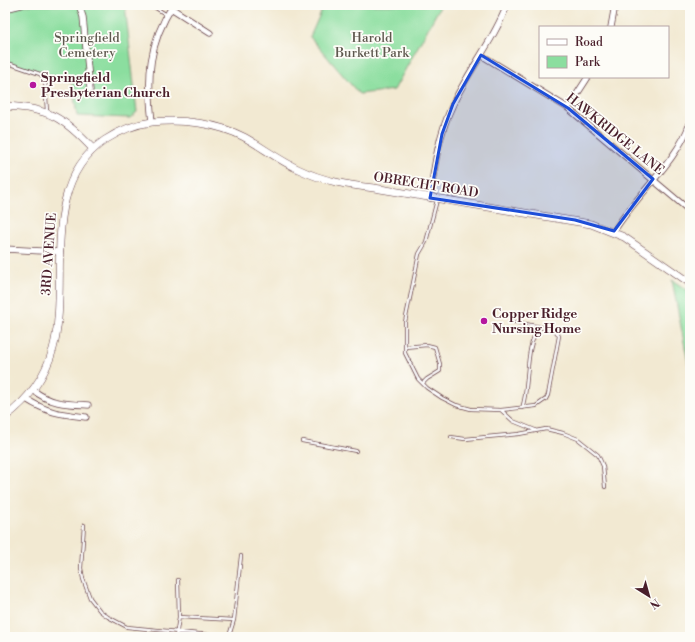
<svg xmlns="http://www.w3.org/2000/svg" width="695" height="642" viewBox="0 0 695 642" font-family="'Libre Bodoni',serif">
<rect width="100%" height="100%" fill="#fdfcf7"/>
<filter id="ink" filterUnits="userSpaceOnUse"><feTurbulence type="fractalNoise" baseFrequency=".025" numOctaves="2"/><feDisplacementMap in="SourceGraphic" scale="8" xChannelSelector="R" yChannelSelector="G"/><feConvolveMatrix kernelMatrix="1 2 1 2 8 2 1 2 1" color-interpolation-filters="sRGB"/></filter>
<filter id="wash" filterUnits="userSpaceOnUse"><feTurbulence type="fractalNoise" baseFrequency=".012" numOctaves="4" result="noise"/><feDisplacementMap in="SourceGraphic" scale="16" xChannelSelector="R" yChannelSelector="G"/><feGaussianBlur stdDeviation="0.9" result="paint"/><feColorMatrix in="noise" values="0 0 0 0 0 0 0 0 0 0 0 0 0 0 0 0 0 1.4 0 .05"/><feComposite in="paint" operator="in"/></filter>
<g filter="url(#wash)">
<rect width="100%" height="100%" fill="#f2e9d2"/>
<path fill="#8bde9f" stroke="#6a7e65" d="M5,5H125L137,112L130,118L77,116L72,82L5,62Z
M324,5H441L394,90L359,94L310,37Z
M672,280L690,292V373Z"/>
</g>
<g filter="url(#ink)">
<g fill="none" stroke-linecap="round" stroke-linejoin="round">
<defs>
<path id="service" d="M151,5L167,15
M5,62L40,74L45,79L47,112
M437,200L426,242L419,254L405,322V353L418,379L427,388L442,398L456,405L471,409L501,410L536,406L546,399L548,395L559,336L555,330L511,321
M405,347L427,345L435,347L440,364V371L427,379L423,383
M522,408C530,388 524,342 540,328
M501,410L513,421L535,430
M451,437L465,439L519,434L546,429L563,433L578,439L598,455L603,466L605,487
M302,441L356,451
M84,525L81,568L83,579L90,598L100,611L108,617L127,627L230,637
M178,580L179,617
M234,620L241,556
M176,637L179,617L234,620L229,636"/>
<path id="minor" d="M79,5L83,17L90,90
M171,8L210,33
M5,9L21,5
M611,27L615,5
M481,55L568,108L690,211
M568,108L588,77
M152,122C147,77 148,44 173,5
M430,198C434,166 439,133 453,104C469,70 494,40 507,5
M614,231C636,195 677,162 690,123
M5,249L60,252
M33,390C50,404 67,404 88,405
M26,399C48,413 60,414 86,417"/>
<path id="tertiary" d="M5,106C49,108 64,118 93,149
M5,417C28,400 45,377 53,349C71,283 37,186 105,140C119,131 135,124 152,122C182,119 217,123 244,137C262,147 279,160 298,169C323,181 347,185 374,188L591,224L624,237L690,283"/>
</defs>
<use href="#service" stroke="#633d44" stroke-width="4"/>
<use href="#minor" stroke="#633d44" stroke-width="7"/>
<use href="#tertiary" stroke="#633d44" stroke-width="8"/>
<use href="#service" stroke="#fff" stroke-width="2.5"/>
<use href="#minor" stroke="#fff" stroke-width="5.5"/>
<use href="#tertiary" stroke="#fff" stroke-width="7"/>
</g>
</g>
<path fill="#1d4ed8" fill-opacity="0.2" stroke="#1d4ed8" stroke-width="3" stroke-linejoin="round" d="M481,55L568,108L653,179L614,231L575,220L430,198L442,134L453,104Z"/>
<g fill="#b5179e" stroke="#fdfcf7" stroke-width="1.5">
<circle cx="33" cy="85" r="4"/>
<circle cx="484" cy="321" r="4"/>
</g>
<g text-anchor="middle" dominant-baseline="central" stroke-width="3.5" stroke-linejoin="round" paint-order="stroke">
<g font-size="13" fill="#5e584e" stroke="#fdfcf7">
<text x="87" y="38">Springfield<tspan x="87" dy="15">Cemetery</tspan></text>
<text x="372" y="38">Harold<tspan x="372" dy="15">Burkett Park</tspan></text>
</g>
<g font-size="13" font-weight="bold" fill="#4a1f2b" stroke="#fdfcf7" text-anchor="start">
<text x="41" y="78">Springfield<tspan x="41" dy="15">Presbyterian Church</tspan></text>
<text x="492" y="314">Copper Ridge<tspan x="492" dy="15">Nursing Home</tspan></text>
</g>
<g font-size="13" fill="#4a1f2b" stroke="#fdfcf7">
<text transform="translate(615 134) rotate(39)">HAWKRIDGE LANE</text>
<text transform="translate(426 185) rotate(9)">OBRECHT ROAD</text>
<text transform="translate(49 254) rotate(-86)">3RD AVENUE</text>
</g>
</g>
<rect width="695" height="642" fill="none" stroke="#fdfcf7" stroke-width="20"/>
<rect x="539" y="26" width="130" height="52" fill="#fdfcf7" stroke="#b5a4a5"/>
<rect x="547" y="39" width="20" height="6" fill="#ffffff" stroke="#b5a4a5"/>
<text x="575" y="46" font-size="12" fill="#4a1f2b">Road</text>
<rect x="547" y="56" width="20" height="12" fill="#8bde9f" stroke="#b5a4a5"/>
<text x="575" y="66" font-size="12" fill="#4a1f2b">Park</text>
<g transform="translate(649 596) rotate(143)" stroke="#fdfcf7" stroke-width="3" paint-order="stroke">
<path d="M0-3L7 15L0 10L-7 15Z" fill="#4a1f2b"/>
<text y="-6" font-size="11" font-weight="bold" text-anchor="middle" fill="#4a1f2b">N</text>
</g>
</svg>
